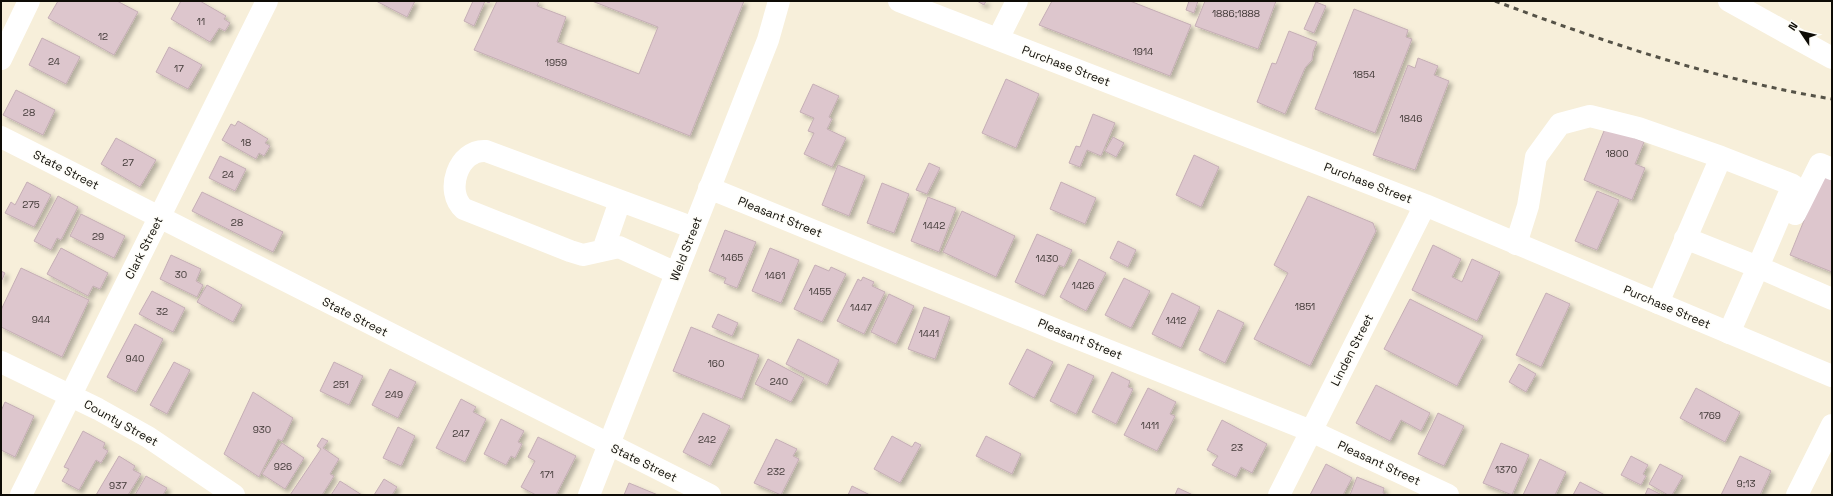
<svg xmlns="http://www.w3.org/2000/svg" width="1833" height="496" viewBox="0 0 1833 496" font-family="'Space Grotesk',sans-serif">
<defs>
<filter id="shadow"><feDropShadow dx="3.5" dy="3.5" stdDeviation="2" flood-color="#0004"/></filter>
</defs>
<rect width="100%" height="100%" fill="#f7efda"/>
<path fill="#ddc6cd" stroke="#c5aeb5" filter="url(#shadow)" d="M58,1H117L138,12L114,55L48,18Z
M181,1H200L226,16L224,19L230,23L225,31L219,28L210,42L171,19Z
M376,1H415L407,17Z
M473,1H490L489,3L485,1L474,26L464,21Z
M497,1H539L537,6L566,17L557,42L639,74L658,27L592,1H744L690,136L474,50Z
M977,1H986L984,5Z
M1052,1H1130L1191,25L1170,76L1039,25Z
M1189,1H1198L1194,13L1186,10Z
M1205,1H1276L1258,49L1195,26Z
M1316,2L1326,6L1314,33L1304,29Z
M1354,9L1408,30L1406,37L1412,39L1375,133L1315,109Z
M1289,31L1317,42L1313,52L1312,60L1305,68L1285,114L1257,102L1272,63L1276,64Z
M42,38L80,57L66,84L29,65Z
M169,47L202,65L188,89L156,72Z
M1418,58L1438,66L1434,75L1449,81L1415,170L1373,155L1408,65L1415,68Z
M1006,79L1039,94L1016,148L982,133Z
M813,84L839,96L829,117L832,119L827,129L846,138L832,167L804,154L814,133L808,131L814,118L800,112Z
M16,90L55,110L43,135L3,115Z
M1093,114L1115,123L1101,156L1087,150L1080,167L1069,163L1076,146L1080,147Z
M238,121L268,139L265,143L270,146L264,156L259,153L256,159L222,140L231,124L235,126Z
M1606,126L1644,142L1635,164L1645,168L1632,200L1584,180Z
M1113,137L1124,143L1116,157L1105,151Z
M116,138L156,160L140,187L101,164Z
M1194,155L1219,167L1201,207L1176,195Z
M220,156L246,169L235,191L209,178Z
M929,163L940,168L927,194L916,190Z
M838,165L865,176L849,216L822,205Z
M1822,176L1832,180V272L1790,255Z
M27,182L51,195L34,227L5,213L11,202L15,205Z
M1061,182L1096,198L1085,224L1050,209Z
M882,183L909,194L894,233L867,223Z
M1597,191L1619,200L1597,250L1575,241Z
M202,192L283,232L273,252L192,211Z
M58,196L78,207L61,240L57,238L51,250L34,241Z
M1308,196L1373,223L1376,231L1310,366L1254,339L1288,273L1274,265Z
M928,197L956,208L939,252L911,241Z
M962,211L1015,236L996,277L943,252Z
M81,214L125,236L114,258L70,236Z
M725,230L756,242L737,288L724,283L726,278L709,271Z
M1037,234L1072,250L1064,267L1059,265L1044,296L1015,282Z
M1118,241L1136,250L1128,267L1110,258Z
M1433,245L1461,259L1452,277L1462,282L1472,259L1500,272L1477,321L1412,290Z
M61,248L108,273L100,289L93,286L88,296L47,274Z
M770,248L799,260L781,303L752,291Z
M171,255L201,269L196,281L203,285L197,297L160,279Z
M1079,259L1106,273L1086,311L1060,297Z
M815,265L829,271L831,267L846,274L822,322L794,309Z
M21,268L89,300L62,357L1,327V310Z
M1,271L5,273L1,282Z
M863,277L874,282L872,286L885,292L864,334L837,321L858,279L861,281Z
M1124,278L1150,291L1131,328L1105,315Z
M207,285L242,305L233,322L197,302Z
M152,291L185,308L173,332L139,314Z
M1172,293L1200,307L1181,348L1152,334Z
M1546,293L1570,304L1541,367L1516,355Z
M889,294L914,306L896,344L871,332Z
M1410,299L1483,336L1457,386L1384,349Z
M924,307L950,317L935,359L908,349Z
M1218,310L1244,323L1225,363L1199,350Z
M718,314L738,323L732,336L712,327Z
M135,324L163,339L136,392L107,377Z
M691,327L759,355L742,399L673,371Z
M798,339L839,360L827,385L786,364Z
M1027,349L1053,362L1034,398L1009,384Z
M768,359L804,378L791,402L755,384Z
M174,362L190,370L167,414L150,405Z
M334,362L363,376L349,405L320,391Z
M1068,364L1094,376L1076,414L1050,401Z
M1519,364L1536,374L1526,392L1509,382Z
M390,369L416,382L398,418L372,405Z
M1112,372L1130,381L1128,387L1133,389L1116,424L1092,412Z
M1376,385L1430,413L1421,431L1401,420L1390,441L1356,423Z
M1148,388L1176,402L1170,414L1175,416L1157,451L1124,435Z
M1696,388L1740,412L1725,442L1680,418Z
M253,392L293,418L282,441L278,439L259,477L224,454Z
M461,399L476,407L473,412L486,419L465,462L436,448Z
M5,402L34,416L15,457L1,450V411Z
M703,413L730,426L710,466L683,452Z
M1438,413L1464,426L1444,466L1418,454Z
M501,419L524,431L518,442L522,444L515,458L511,456L506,465L484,454Z
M1222,420L1267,444L1252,473L1241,467L1236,477L1212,465L1218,456L1207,450Z
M398,427L415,436L401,466L383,458Z
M83,431L105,443L103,448L108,451L101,463L96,460L79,490L62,481L69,469L64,467Z
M892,436L912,447L915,442L921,445L900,483L874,469Z
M986,436L1021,454L1012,474L976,456Z
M538,437L576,456L556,495H536L521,487L535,461L528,457Z
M322,438L328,441L323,448L339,459L330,474L334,476L322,495H290L321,449L317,446Z
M776,439L797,449L793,456L799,459L781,495L754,483Z
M282,443L304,458L285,489L262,474Z
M1501,443L1529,455L1512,495L1483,483Z
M119,456L135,466L133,470L141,474L128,495H96Z
M1631,456L1648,465L1643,474L1646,476L1641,485L1621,475Z
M1740,456L1771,471L1760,495H1721Z
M1540,459L1566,472L1555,495H1523Z
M1326,464L1352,478L1343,495H1310Z
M1660,464L1683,476L1672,495H1668L1649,484Z
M146,476L167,488L163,495H135Z
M1357,477L1384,488L1383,493L1388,495H1350Z
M384,479L397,487L392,495H374Z
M340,481L362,495H331Z
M1580,482L1605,495H1573Z
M629,483L658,495H624Z
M852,486L870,495H848Z
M1178,488L1193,495H1175Z
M1648,488L1662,495H1645Z"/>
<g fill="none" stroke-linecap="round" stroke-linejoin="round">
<path stroke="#fff" stroke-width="22" d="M998,39L1017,1
M1,137L710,495
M709,188L1059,331L1311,431L1448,495
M1795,214L1820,164L1832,169
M1685,238L1758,267L1793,185L1721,157
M1516,244L1528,206L1536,157L1560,124L1590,116L1638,128L1721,157L1658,303
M603,250L620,201
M676,273L619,247L583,255L570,251L464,209C444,192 458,149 486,151L694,228
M1729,333L1758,267L1832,299
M21,495L267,1
M1797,495L1832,425"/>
<path stroke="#fff" stroke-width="22" d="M899,1L1425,205L1832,376
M1,59L29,1
M1,362L98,409L148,437L234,495
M589,495L768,40L779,1
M1279,495L1425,205"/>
<path stroke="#fff" stroke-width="22" d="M1729,1L1832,58"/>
<path stroke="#555247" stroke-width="3" stroke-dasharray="5 5" stroke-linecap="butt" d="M1495,1C1604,42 1717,80 1832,99"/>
</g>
<g text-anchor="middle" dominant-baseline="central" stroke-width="3" stroke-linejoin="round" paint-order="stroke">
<g font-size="10" fill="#423a38">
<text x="1236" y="13">1886;1888</text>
<text x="201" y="21">11</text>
<text x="103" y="36">12</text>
<text x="1143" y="51">1914</text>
<text x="54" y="61">24</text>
<text x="556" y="62">1959</text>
<text x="179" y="68">17</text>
<text x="1364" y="74">1854</text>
<text x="29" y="112">28</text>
<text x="1411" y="118">1846</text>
<text x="246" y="142">18</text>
<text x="1617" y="153">1800</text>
<text x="128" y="162">27</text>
<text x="228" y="174">24</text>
<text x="31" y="204">275</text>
<text x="237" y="222">28</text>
<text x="934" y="225">1442</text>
<text x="98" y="236">29</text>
<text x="732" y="257">1465</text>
<text x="1047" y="258">1430</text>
<text x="181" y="274">30</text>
<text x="775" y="275">1461</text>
<text x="1083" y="285">1426</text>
<text x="820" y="291">1455</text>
<text x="1305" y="306">1851</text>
<text x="861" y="307">1447</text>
<text x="162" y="311">32</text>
<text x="41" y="319">944</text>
<text x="1176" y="320">1412</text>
<text x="929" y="333">1441</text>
<text x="135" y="358">940</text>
<text x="716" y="363">160</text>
<text x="779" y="381">240</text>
<text x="341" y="384">251</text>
<text x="394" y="394">249</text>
<text x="1710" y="415">1769</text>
<text x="1150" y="425">1411</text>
<text x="262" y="429">930</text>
<text x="461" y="433">247</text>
<text x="707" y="439">242</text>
<text x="1237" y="447">23</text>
<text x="283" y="466">926</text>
<text x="1506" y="469">1370</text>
<text x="776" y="471">232</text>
<text x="547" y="474">171</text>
<text x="1746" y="483">9;13</text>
<text x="118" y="485">937</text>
</g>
<g font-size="12" fill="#0e0c06" stroke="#fefdf8">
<text transform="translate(1066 66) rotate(21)">Purchase Street</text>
<text transform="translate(66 170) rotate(27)">State Street</text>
<text transform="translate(1368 183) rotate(21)">Purchase Street</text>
<text transform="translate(780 217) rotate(22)">Pleasant Street</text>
<text transform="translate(144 248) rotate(-63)">Clark Street</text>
<text transform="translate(686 249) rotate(-69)">Weld Street</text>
<text transform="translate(1667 307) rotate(23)">Purchase Street</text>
<text transform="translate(355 317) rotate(27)">State Street</text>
<text transform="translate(1080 339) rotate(22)">Pleasant Street</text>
<text transform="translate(1352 350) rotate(-63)">Linden Street</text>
<text transform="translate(121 423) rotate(29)">County Street</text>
<text transform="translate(644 463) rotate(26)">State Street</text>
<text transform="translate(1379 463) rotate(25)">Pleasant Street</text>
</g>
</g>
<rect width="1833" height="496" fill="none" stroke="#0e0c06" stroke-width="4"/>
<g transform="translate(1801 32) rotate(305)" stroke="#fefdf8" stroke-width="3" paint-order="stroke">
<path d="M0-3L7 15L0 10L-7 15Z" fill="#0e0c06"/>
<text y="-6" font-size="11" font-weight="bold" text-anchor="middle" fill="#0e0c06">N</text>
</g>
</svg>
